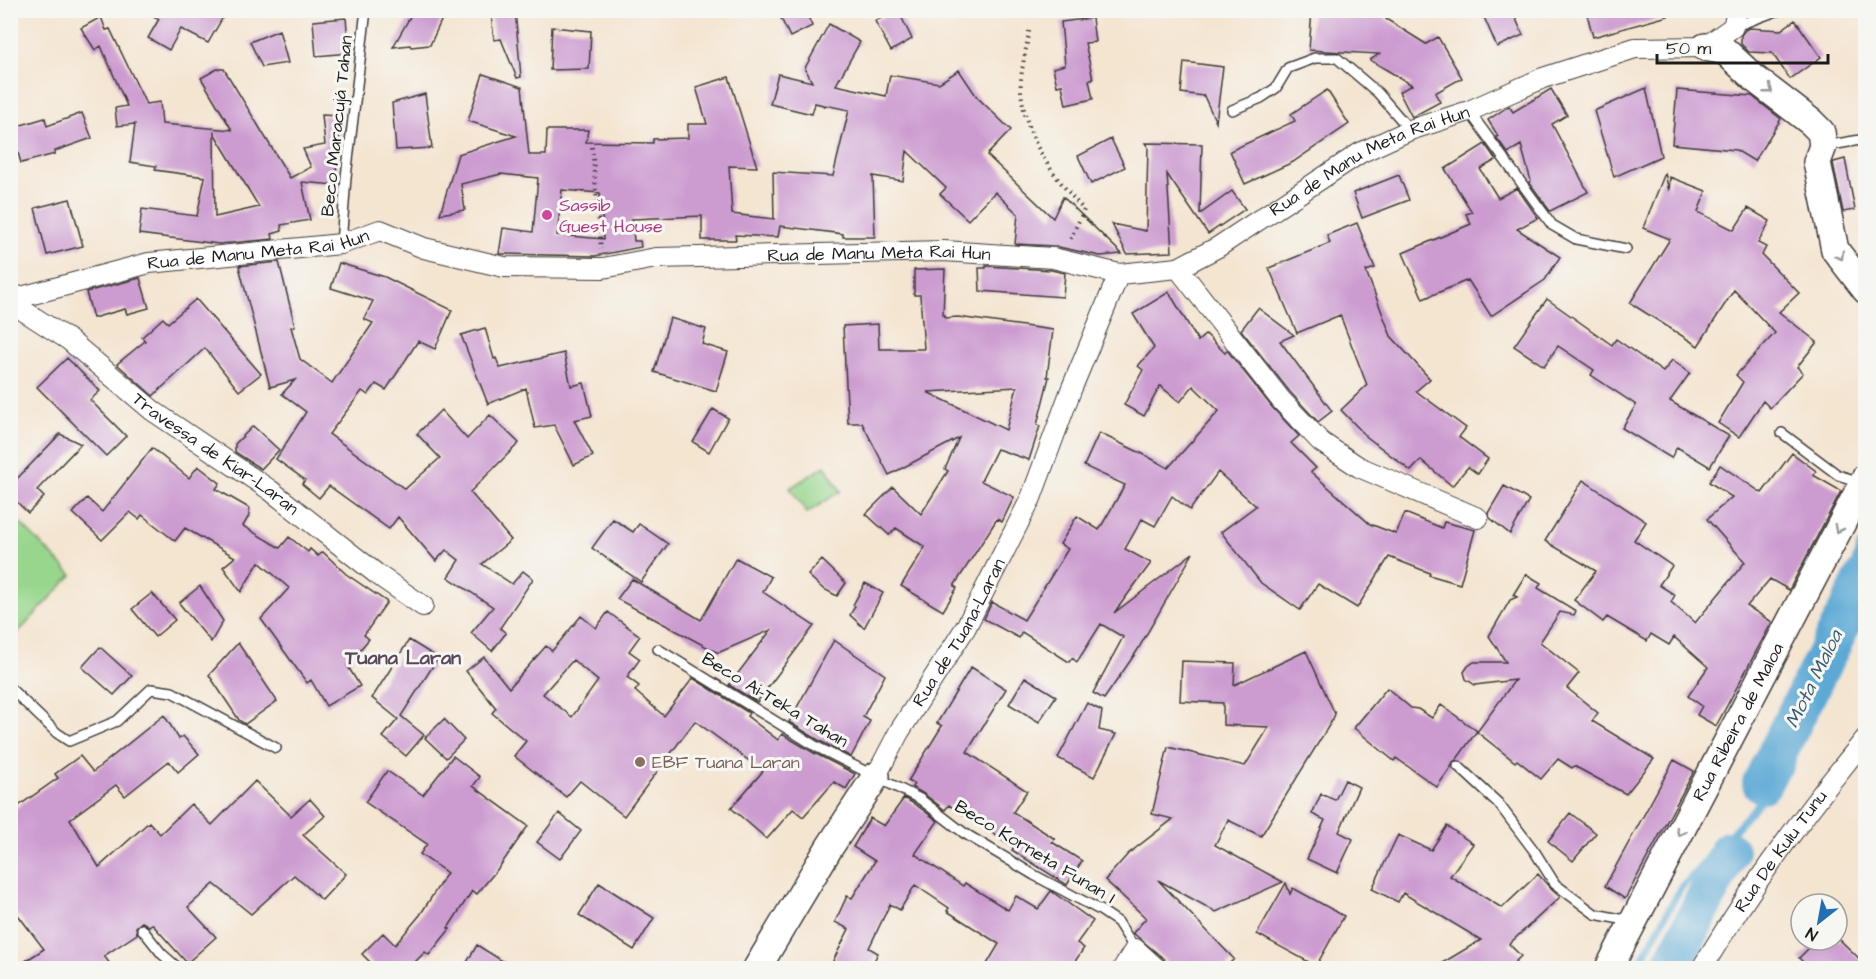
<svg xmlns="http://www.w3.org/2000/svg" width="1876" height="979" viewBox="0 0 1876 979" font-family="'Architects Daughter',sans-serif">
<rect width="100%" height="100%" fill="#f6f6f2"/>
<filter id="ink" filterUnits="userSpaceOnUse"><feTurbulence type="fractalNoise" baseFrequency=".0167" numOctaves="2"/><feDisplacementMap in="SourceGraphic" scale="12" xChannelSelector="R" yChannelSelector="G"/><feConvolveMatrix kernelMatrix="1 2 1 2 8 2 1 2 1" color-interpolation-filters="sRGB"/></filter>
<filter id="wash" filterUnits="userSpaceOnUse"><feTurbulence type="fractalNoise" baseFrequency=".008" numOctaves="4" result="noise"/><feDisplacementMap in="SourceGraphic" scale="24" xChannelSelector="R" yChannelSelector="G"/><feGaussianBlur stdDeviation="1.35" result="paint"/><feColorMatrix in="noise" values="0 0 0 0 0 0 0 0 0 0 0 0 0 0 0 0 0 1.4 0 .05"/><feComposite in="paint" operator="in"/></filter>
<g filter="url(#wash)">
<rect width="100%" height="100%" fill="#f4e5d1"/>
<path fill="#97d68c" stroke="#5a7954" stroke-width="1.5" d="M825,466L841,491L807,513L790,488Z
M10,513L72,575L11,640H10Z"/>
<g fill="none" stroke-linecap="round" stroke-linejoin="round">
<path stroke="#5ca9d5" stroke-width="7" d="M1851,574L1860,546
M1637,968L1680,889L1790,769L1800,737"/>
<path stroke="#5ca9d5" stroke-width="40" d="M1762,783L1866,575
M1671,968L1729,851"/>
</g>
<g id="blocks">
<path fill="#cc9bd0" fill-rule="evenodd" d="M143,10H227L208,43L181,29L169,50L148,38L159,19Z
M414,10H446L430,45L411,47L410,45L393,47Z
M515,10L521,77L517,78L501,39L494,40L491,13Z
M777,10H805L812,26L790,37Z
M898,10L912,39L891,51L875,21Z
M1312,10H1385L1386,19L1426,44L1438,37L1462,78L1435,93L1440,102L1412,117L1399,92L1412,85L1370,60L1379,54L1309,50Z
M1481,10H1512L1523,35L1497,47Z
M1586,10H1667L1668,16L1593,37Z
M101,17L106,30L110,29L146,104L160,102L162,124L232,130L201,78L217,69H224L290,178L311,167L303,149L325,145L322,115L341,116L335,185L302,182L310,220L281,225L282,231L272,234L273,239L219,244L139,234L142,209L197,216L205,177L155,170L156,166L130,162L135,124L117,126L115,108L127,106L101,46L95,50L81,28ZM214,133L259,207L215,217Z
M346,18L349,53L316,56L313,21Z
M1092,18L1095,42L1085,43L1093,79L1089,80L1093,99L1066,105L1062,85L1057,86L1053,68L1065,65L1061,22Z
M1795,20L1821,57L1790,79L1772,53L1749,52L1741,44V35L1745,30L1749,28L1781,30Z
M829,24L860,42L836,85L886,96L890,75L939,83L959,70L977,97L1011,130L987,155L1053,218L1063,197L1122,254L1100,256L1054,246L1015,244L1018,214L995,192L968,220L940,194L946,188L907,151L903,181L873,176L875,237H843V234L780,226L778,237L735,235L736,240H702V216L632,219L634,241H640L641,247L595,256L503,254H499L503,228L533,232L538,178L501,174L461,184L465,210L440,214L458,154L516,136L468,121L483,74L522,87L529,155H546L547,130H588L586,142L653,143V139L688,138V124H707L696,87L729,77L757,167L729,166L732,214L774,219L773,172L833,176L849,110L825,105L824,107L823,105L815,103L812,114L770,104L778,74L812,82L805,68ZM562,190L600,193L604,239L557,235Z
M552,27L591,31L589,69L550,70Z
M279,30L288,63L262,67L250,42Z
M1184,62L1223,67L1216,122L1203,94V96L1181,93Z
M1646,88L1661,156L1614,177L1594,111Z
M1551,89L1567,115L1552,124L1588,192L1550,211L1529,182L1531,181L1521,145L1508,153L1496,137L1498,136L1488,120L1509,106L1513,112Z
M1327,90L1349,124L1293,162L1245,184L1230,151L1295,121L1291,114Z
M1677,90L1752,96L1781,119L1754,161L1736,150L1672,144Z
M425,94L432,148L396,150L392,103Z
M82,113L92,138L55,151V154L21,163L11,128L45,118L47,126Z
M1111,139L1125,167L1091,184L1078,156Z
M1145,143L1202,144L1200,214L1232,191L1245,209L1208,234L1167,174L1172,252L1127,254L1112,224L1146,231L1148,147Z
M1485,144L1496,160L1480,169L1498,198L1517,188L1538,218L1517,229L1560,257L1545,280L1491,316L1468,280L1423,299L1403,253L1471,224L1466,214L1472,212L1445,169Z
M1845,159L1855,210L1843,212L1833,163L1834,162Z
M1665,173L1669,191L1670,177L1706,191L1698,212L1734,230L1748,208L1770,221L1758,243L1766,247L1762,255L1799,293L1779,312L1817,342L1797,367L1803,373L1770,408L1763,401L1739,437L1718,423L1743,382L1736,375L1775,333L1734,290L1698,346L1630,303L1670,239L1643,228Z
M1399,175L1409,200L1362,218L1353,193Z
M70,199L83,246L47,255L35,208Z
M1357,223L1375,268L1366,271L1391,336L1430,379L1416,391L1466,428L1459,437L1488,459L1478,474L1468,467L1452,486L1421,460L1411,471L1367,437L1341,410L1367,385L1340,315L1297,333L1269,268L1330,243L1327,235Z
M279,262L295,326L291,327L300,359L332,383L373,323L364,319L373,301L331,288L339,263L385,277L452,310L435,349L418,341L386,390L376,384L368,395L362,391L329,434L405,489L440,458L417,434L441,410L467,439L490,415L519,443L470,492L511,540L482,564L512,584L523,571L533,579L500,628L506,633L492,651L471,633L493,607L448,577L459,560L446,550L436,561L398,517L389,529L329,486L319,498L302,484L305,480L276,459L306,412L282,394L295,380L270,387L239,266Z
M986,266L1051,270L1065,273L1063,297L980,291L979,268H986Z
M945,269L943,315H945V318L958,317L1053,330L1047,377H1049L1037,425L1040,426L1029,460L997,449L981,481L1014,497L1002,522L997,519L954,586L957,588L943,611L901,586L925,547L896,528L889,535L866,514L893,487L921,514L948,471L945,469L959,438L889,475L862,423H848L843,326L878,324L879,349H924L920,295H914V270ZM1017,387L1006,430L927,392Z
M140,278L149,308L127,314L125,309L93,318L86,292Z
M1169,292L1198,341L1206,334L1225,353L1227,350L1272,407L1299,436L1291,443L1316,468L1311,472L1370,524L1396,534L1405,513L1442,528L1444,522L1475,530L1460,584L1429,575L1430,573L1389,557L1357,608L1318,584L1300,610L1261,583L1221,532L1256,506L1218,472L1190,510L1172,496L1155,526L1142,519L1125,549L1151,563L1114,613L1193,553L1137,651L1104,699L1093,693L1123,637L1101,624L1077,662L1072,658L1069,662L1022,632L1019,638L984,619L992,602L1024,620L1068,549L1060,544L1077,516L1099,530L1125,485L1084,466L1099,433L1145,455L1168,468L1219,411L1193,386L1180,402L1160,386L1144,416L1124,405L1143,370L1138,366L1154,348L1133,314Z
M196,299L261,374L239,391L205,348L153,396L117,364L145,341L142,337L163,318L168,323Z
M1547,299L1612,345L1616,339L1663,372L1672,360L1690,373L1670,401L1729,436L1710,467L1677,447L1671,458L1622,428L1636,405L1591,375L1594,370L1558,346L1544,366L1514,346Z
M1258,308L1294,335L1280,341L1332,411L1318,422L1290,392L1241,330Z
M670,318L706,329L702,344L728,352L716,391L654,372Z
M485,328L494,359L496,358L500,368L564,353L571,386L584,383L592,416L574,420L593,456L574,465L554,425L535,428L526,388L488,404L461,335Z
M67,358L100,391L90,400L126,436L106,456L37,387Z
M713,409L728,418L709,452L693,442Z
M253,426L279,450L261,469L235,452V444Z
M60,434L81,444L37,490L44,497L28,513L10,495V486Z
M152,448L189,478L198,466L220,483L216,489L249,508V516L243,526L280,548L289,537L308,552L310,549L318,556L323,552L346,574L387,602L364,635L369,639L347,665L360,686L326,706L311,680L307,683L261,619L289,588L259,562L241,592L223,567L235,557L185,528L175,541L142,515L139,519L130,512L102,540L73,513L87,498L102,512Z
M1792,453L1816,471L1813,475L1841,491L1789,590L1770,579L1747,606L1772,622L1716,726L1697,715L1702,706L1688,696L1708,667L1674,637L1669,645L1651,634L1647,641L1607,617L1603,622L1574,600L1596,571L1545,541L1583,480L1646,522L1634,540L1672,566L1659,585L1675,595L1671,602L1695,623L1745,562L1707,519L1732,497L1709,482L1720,465L1762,493Z
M1504,486L1529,500L1510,534L1490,518L1488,513Z
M613,519L633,532L639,524L668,544L641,582L592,548Z
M736,558L771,577L763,592L814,626L757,702L729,685L771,630L720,652H716L617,599L632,579L701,620Z
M822,560L846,583L837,596L822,588L808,575Z
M1526,574L1541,583L1538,588L1576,611L1574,615L1560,612L1540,642L1579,673L1567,688L1598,713L1592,721L1654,759L1626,794L1574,766L1572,768L1558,759L1541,779L1517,760L1515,762L1477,732L1515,680L1475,685L1466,679L1464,672L1468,666L1474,662H1506L1489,636L1510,600L1517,597L1513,595Z
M865,583L883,593L864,628L850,615L855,606L853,605Z
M200,586L223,621L211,642L179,603Z
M152,593L175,620L155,637L132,609Z
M608,612L640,636L629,651L640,659L627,677L639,686L635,691L664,716L693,678L749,713L747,716L778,740L782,734L814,753L855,774L846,789L834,782L803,817L793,809L767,839L731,808L763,771L695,721L624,816L580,781L566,797L514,756L526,741L492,713L496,708L466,671L484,657L509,688L546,646L552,651L581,616L596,628ZM573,660L598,681L572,717L543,694Z
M409,640L438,658L401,716L424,735L406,756L383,737L398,719L372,698Z
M834,640L885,675L863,717L870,721L851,757L820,741L789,722Z
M238,643L277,701L245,724L239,720L209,675Z
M100,647L132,676L114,695L82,667Z
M1306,651L1335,714L1333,719L1261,836L1228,820L1215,845L1283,882L1216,912L1158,880L1234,959L1224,969H1169L1164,959L1133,933L1146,918L1105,880L1128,854L1173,819L1152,814L1168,747L1245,766L1269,727L1223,725V703L1180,701L1182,661L1235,663L1234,685Z
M971,667L1006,689L967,752L1027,791L1013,812L1055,839L1052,842L1082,861L1067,885L1012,850L1014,847L949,805L945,810L924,794L912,787L914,784L908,781L942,726L937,723Z
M1025,677L1056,696L1039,722L1009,704Z
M1387,688L1411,708L1418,709L1432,718L1441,705L1477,731L1457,759L1453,762L1451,767L1437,787L1396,758L1394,761L1354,728Z
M1087,703L1102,711L1099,730L1116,734L1094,777L1058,758Z
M164,715L179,739L183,736L199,754L178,772L169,761L125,796L116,785L70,819L99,867L149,822L160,834L191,804L212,825L255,781L291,816L310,799L325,816L303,835L346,874L322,900L294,875L251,914L214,884L188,907L216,937L187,963L152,924L149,926L142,922L136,927L137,934L104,956L114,969H13L44,949L18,915L10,923V812L58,778L55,774L80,756L93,772Z
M444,719L464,740L446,758L425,738Z
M453,756L480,777L473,786L528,826L500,866L477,894L472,891L448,928L450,929L429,955L425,952L408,969H377L362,954L383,933L395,945L420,915L447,873L420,854L427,844L365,802L387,771L423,795Z
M1674,760L1694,771L1625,899L1605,886Z
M1345,780L1359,787L1339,832L1353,839L1337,873L1307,859L1325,820L1312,814L1321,794L1335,800Z
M904,798L916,805L938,821L915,854L963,886L965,883L1008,910L1016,896L1038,909L1051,891L1093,921L1077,943L1084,948L1070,969H984L999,944L947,911L949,908L915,885L900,910L890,904L869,948L878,953L870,969H829L849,929L835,922L847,896L852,898L875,861L853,847L870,818L884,826Z
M559,813L581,831L560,859L537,842Z
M1570,813L1596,833L1573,861L1548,841Z
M1447,826L1473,844L1450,876L1502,908L1538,874L1551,889L1560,897L1509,944L1521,956L1508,969H1432L1481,940L1403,893L1398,902L1372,889L1398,835L1431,850Z
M599,883L654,918L634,950L579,915Z
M1286,883L1290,894L1293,888L1344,916L1316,966L1257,934Z
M1817,940H1840L1866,965V969H1810L1799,958Z
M477,945L515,969H463Z"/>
</g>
</g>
<g filter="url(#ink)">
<use href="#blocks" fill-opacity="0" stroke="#3c3a37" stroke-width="1.5"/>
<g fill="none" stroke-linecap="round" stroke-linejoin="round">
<defs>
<path id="lane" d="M1733,27L1779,10
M1232,110L1261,98L1276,88L1288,68L1315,58H1337L1378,93L1410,130
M1469,111L1552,225L1576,239L1626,249
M1825,146L1866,139
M341,244L346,177L366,10
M1782,433L1838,475L1860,482
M658,649L817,747L920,799L964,833L1034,875L1100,910L1118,922L1135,949
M10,688L57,733L69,741L117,721L151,689L172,692L276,748
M1458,766L1498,803L1535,852L1555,884L1595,914L1630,921
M142,929L162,954L178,968"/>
<g id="street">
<path d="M1178,268L1281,400L1321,442L1359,467L1478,518"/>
<path id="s1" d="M10,300L149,263L341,244L380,230L424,248L504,267L603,268L656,258L944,251L1053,258L1119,274L1178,268L1218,247L1360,153L1410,130L1469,111L1543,78L1635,48L1705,47L1733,27L1737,10"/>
<path id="s2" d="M10,302L69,340L153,411L270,490L378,575L423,606"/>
<path id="s3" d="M876,776L899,732L966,627L1031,498L1071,390L1119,274"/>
<path d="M1123,968L1135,949L1156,968"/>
<path id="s4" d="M1702,968C1750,888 1806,811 1866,738"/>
</g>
<g id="secondary">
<path d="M1705,47L1725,51L1755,79L1811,122L1821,132L1823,146L1817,162L1835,250L1866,290"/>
<path d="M757,968L829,848L876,776"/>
<path id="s5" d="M1609,968L1866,477"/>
</g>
</defs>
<use href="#lane" stroke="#3c3a37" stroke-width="12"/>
<use href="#street" stroke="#3c3a37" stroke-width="22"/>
<use href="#secondary" stroke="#3c3a37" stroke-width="30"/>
<path stroke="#3c3a37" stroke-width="4" stroke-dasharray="1.5 4.5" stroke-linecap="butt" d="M1029,31C1027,47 1019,77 1021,91C1026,141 1052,174 1084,210L1070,240
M592,147L601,249"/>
<use href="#lane" stroke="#fff" stroke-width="9"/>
<use href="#street" stroke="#fff" stroke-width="20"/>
<use href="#secondary" stroke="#fff" stroke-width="27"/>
</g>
<defs><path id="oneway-chevron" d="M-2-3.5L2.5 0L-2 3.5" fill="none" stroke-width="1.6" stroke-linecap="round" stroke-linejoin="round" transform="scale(1.5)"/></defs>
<g stroke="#999">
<use href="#oneway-chevron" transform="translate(1769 90) rotate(38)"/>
<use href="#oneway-chevron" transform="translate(1840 256) rotate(59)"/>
<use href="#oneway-chevron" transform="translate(1838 529) rotate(118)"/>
<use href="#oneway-chevron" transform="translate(1680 832) rotate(118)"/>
</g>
</g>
<circle fill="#d1479c" stroke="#f6f6f2" stroke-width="2" cx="547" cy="215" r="6"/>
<circle fill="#8d6e63" stroke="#f6f6f2" stroke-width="2" cx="640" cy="762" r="6"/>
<g text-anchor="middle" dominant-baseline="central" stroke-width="6" stroke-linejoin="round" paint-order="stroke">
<g font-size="18" fill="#1c1c1c" stroke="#f6f6f2">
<text transform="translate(337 126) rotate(-84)">Beco Maracujá Tahan</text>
<text stroke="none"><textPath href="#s1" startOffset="1406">Rua de Manu Meta Rai Hun</textPath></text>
<text stroke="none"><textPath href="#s1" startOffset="254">Rua de Manu Meta Rai Hun</textPath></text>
<text stroke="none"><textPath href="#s1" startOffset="884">Rua de Manu Meta Rai Hun</textPath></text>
<text stroke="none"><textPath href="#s2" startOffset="256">Travessa de Kiar-Laran</textPath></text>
<text stroke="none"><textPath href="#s3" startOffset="166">Rua de Tuana-Laran</textPath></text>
<text transform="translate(775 700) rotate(31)">Beco Ai-Teka Tahan</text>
<text stroke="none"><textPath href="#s5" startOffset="278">Rua Ribeira de Maloa</textPath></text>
<text stroke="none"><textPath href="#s4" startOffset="141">Rua De Kulu Tunu</textPath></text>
<text transform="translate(1035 852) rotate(31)">Beco Korneta Funan I</text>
</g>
<g font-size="18" fill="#b23c85" stroke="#f6f6f2" text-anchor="start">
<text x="559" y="205">Sassib<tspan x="559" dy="21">Guest House</tspan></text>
</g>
<g font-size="18" fill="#785e54" stroke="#f6f6f2" text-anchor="start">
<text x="652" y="762">EBF Tuana Laran</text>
</g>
<g font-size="20" font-weight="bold" fill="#5a485b" stroke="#f6f6f2">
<text x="403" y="658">Tuana Laran</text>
</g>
<g font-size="20" font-style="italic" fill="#395b6f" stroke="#f6f6f2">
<text transform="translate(1814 679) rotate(-64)">Mota Maloa</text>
</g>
</g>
<rect width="1876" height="979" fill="none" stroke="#f6f6f2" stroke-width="36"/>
<g transform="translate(1819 922) rotate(211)"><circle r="28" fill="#f6f6f2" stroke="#9f9f9c" stroke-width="1.5"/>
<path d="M0-4.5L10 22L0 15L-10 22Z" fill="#1f6fb2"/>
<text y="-9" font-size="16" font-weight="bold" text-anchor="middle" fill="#1c1c1c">N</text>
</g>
<path d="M1657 54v9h171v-9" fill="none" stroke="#1c1c1c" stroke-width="3"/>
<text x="1666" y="54" font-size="18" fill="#1c1c1c" stroke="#f6f6f2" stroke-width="4.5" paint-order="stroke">50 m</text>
</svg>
